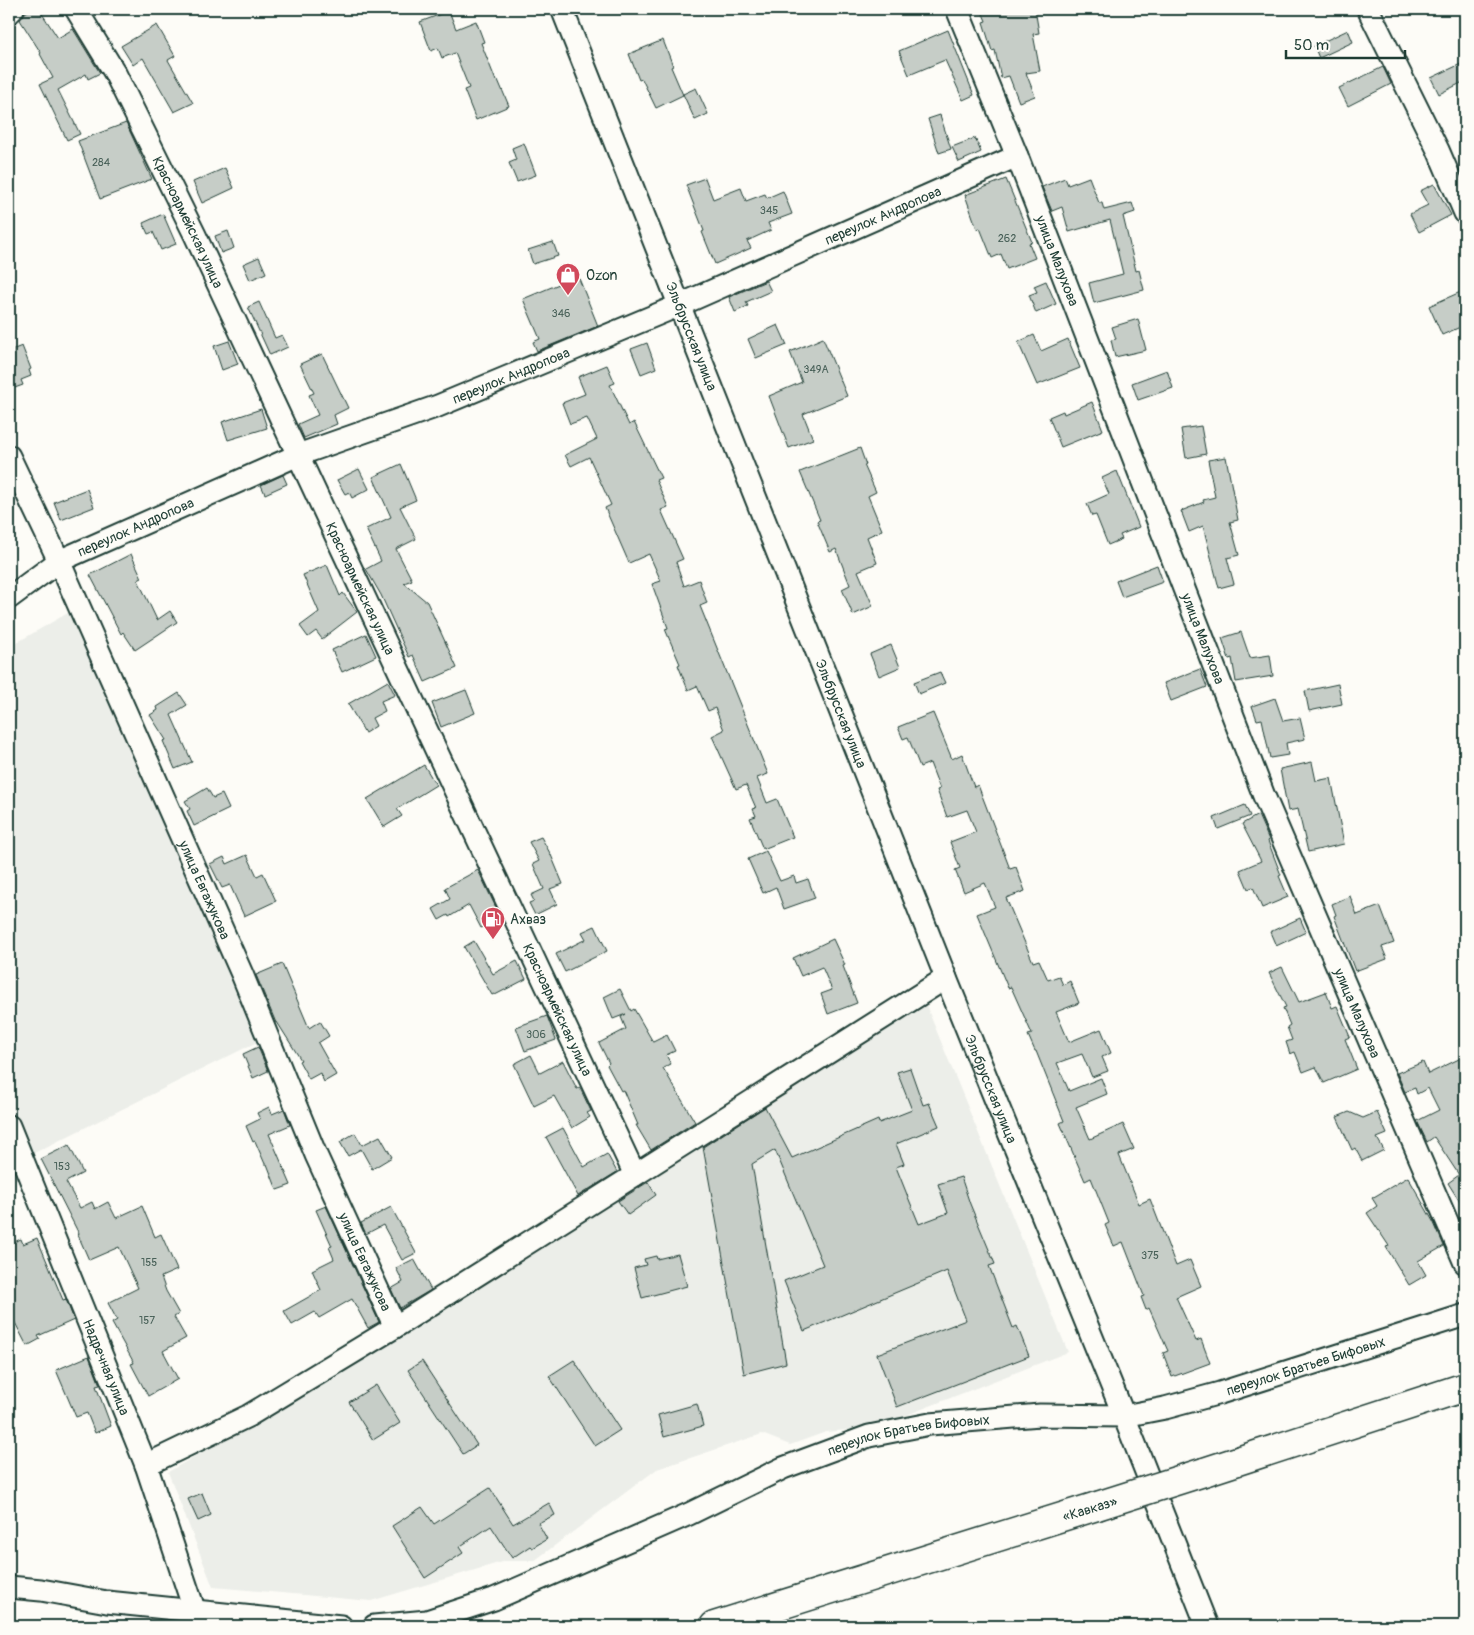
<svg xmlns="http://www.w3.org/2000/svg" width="1474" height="1635" viewBox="0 0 1474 1635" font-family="Pangolin,sans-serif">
<rect width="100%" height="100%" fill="#fdfcf7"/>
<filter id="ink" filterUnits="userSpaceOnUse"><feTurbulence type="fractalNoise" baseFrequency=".02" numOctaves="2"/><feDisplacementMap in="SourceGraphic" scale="10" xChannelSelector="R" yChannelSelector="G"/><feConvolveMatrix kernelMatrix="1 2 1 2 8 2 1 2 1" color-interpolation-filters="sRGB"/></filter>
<g filter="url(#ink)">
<path fill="#eceee9" d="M73,610L263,1039L30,1155L9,1100V647Z
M926,1005L1068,1352L876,1427L826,1432L790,1445L762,1434L657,1469L534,1561H505L371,1601L213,1587L168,1472L255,1421L693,1142Z"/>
<path fill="#c6cdc7" stroke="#1f3d34" d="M31,9H39L58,38L73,29L100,73L88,79L86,74L58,90L80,134L67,140L40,84L53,78L40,54L41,53L20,20L25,13Z
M981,9H1035L1039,33L1033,34L1040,71L1026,73L1035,96L1019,102L1009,76L1001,78L995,50L992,51L983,22L986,21Z
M449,11L456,29L476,21L484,42L481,43L496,81L498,80L509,106L476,120L464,90L469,88L455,53L442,58L438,48L431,51L420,22Z
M157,25L175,56L168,60L193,103L174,112L143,58L133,65L121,46Z
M948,30L974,95L963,100L945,60L909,75L899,51Z
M1348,30L1353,42L1319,58L1314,46Z
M663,40L673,66L671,67L683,95L656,108L642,79L639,80L629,54Z
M1465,62V81L1439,94L1431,78Z
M1383,67L1391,84L1348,106L1339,88Z
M696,88L708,114L695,120L683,94Z
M940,115L951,149L939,153L928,119Z
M126,123L152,179L100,199L78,141Z
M975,138L981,152L959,162L952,147Z
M524,143L536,175L517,182L509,163L516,160L512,148Z
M225,168L234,188L202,203L193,182Z
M1089,177L1099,203H1102L1104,210L1132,203L1135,212L1123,216L1136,271L1139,270L1144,290L1094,303L1089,283L1123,274L1110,220L1069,232L1062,207L1052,211L1042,187L1065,178L1068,185Z
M705,178L713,199L741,188L746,201L765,194L767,198L783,191L792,214L768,223L771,230L747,241L751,248L715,264L702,232L704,231L686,185Z
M1006,179L1032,242L1029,243L1035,258L1007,269L1001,254L992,258L980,228L977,229L965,195Z
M1434,184L1451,215L1419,232L1410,214L1428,205L1420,191Z
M163,214L176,244L161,250L153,232L148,234L143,223Z
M228,231L234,248L221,253L215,236Z
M553,242L558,256L533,264L528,250Z
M259,257L266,273L250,280L243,264Z
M578,276L598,326L537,351L533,342L540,339L523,299Z
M766,281L771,291L746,302L748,306L735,312L729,297Z
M1046,281L1056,304L1036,313L1029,295L1037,292L1034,286Z
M1465,290V325L1442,335L1429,306Z
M259,302L275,338L282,335L288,347L270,355L248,307Z
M1138,319L1146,350L1115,357L1111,340L1116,339L1112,327Z
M778,325L787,345L756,358L748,339Z
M1034,335L1041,351L1068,339L1080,368L1037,385L1018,342Z
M823,338L847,396L803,414L813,439L789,448L769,396L802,382L790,352Z
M229,341L238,364L222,370L214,346Z
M647,343L656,368L641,374L631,349Z
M22,346L31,369L29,370L31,376L21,380L23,385L9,390V351Z
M322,354L348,408L334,415L337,424L304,438L298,424L318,415L309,395L314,393L300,364Z
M607,365L615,383L610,385L629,425L634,422L661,478L656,480L668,507L661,510L683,559L676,562L684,586L699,580L707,603L700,606L768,774L757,778L767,803L777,799L793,837L763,849L750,818L756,816L753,809L756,808L746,785L736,789L712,736L724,730L715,708L708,711L697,686L688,690L678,665L680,664L665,629L668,628L652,584L661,581L649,554L629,563L605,508L611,505L589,457L571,466L565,455L597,439L587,418L570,424L562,403L585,394L578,377Z
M1167,370L1173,388L1138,400L1132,383Z
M1092,402L1103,430L1061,447L1049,417L1063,411L1064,414Z
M261,409L267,428L228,440L222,422Z
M1201,426L1206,454L1186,458L1181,429Z
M860,448L866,465H864L876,492L868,496L882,530L867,537L877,563L858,571L873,606L853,615L842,589L850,585L836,549L830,552L817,521L820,520L800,472Z
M1226,457L1238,520L1230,522L1239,555L1227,558L1234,584L1219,588L1203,526L1189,532L1181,511L1204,502L1203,500L1215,497L1208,460Z
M401,464L416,500L400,507L416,539L396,549L412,580L404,583L427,602L457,668L425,682L413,655L409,657L381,595L366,569L381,561L366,529L391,517L373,477Z
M359,469L369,489L352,498L349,492L345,494L337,480Z
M1117,471L1139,527L1120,535L1122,539L1108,545L1096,515L1092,516L1087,504L1109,494L1102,478Z
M283,475L287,484L265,494L261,485Z
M87,489L94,507L61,520L54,502Z
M131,554L142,578L138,580L157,620L170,611L177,622L135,650L123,632L121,634L90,575Z
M327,565L340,596L343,593L357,612L322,639L316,631L308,637L300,626L319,612L303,575Z
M1157,565L1163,582L1122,597L1116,581Z
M1241,632L1250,658L1270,655L1273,676L1236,682L1232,658L1229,659L1222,638Z
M366,634L376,656L342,672L332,650Z
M891,645L900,667L879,676L870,654Z
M1200,669L1207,687L1171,701L1164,683Z
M940,672L945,683L919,694L914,682Z
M388,681L395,695L381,701L385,711L372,718L376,726L365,733L348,704Z
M1338,684L1342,704L1309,711L1305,691Z
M466,690L475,713L441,727L432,703Z
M179,693L187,705L171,715L192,762L175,769L163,741L166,740L150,715L158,710L157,707Z
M1275,698L1283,721L1300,718L1305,739L1286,743L1288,755L1270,758L1262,719L1257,720L1252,706Z
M933,713L952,759L962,754L974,787L978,785L1010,869L1016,867L1025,891L1006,898L1033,962L1039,960L1048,980L1059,976L1063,985L1070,981L1079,1003L1056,1012L1069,1042L1101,1029L1111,1053L1102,1057L1108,1071L1092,1077L1082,1054L1057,1063L1069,1091L1101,1078L1107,1094L1076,1107L1090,1139L1123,1124L1134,1149L1119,1155L1139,1204L1150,1199L1176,1266L1190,1260L1201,1286L1176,1297L1196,1341L1201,1339L1210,1363L1172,1377L1163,1353L1168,1351L1149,1308L1146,1310L1141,1297L1144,1296L1123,1242L1114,1246L1105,1225L1109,1223L1091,1178L1085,1181L1060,1123L1064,1121L1036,1051H1035L1028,1035L1032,1034L1011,987L1008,988L977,914L995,907L985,883L964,892L955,870L960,868L950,842L976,832L967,810L947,817L937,790L940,789L930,763L920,767L908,737L903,739L898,727Z
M1312,762L1316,781L1331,778L1344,844L1308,852L1298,809L1288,811L1280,769Z
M424,765L436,785L397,809L402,816L384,827L367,799Z
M207,788L213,798L222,794L229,809L194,826L187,811L190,809L185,801Z
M1245,805L1250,816L1218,829L1214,818Z
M1258,815L1269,840L1268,841L1281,875L1279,876L1288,897L1262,908L1253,887L1248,889L1240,870L1261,861L1242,824Z
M541,837L551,855L563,884L550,889L557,904L535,915L529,903L534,901L531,895L544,889L533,864L539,861L529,842Z
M766,851L780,881L794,876L796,883L808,879L815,898L784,909L776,887L763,893L748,859Z
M247,855L257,876L263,873L276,901L244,916L230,885L222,888L210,864L224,857L227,864Z
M478,870L501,918L481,928L469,905L449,917L448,915L439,920L433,909L450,899L445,888Z
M1350,896L1357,915L1380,906L1394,943L1382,947L1387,959L1355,971L1334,916L1336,915L1332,904Z
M1300,918L1306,932L1276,946L1270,932Z
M595,926L607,951L565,972L556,954L586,939L582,932Z
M833,939L845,965L843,966L857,1003L828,1014L821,994L832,990L822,967L801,976L793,958Z
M474,941L493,974L517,961L526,979L495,995L494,994L492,995L464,947Z
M282,964L309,1028L320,1021L329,1036L318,1043L336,1075L324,1082L320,1073L309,1079L299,1061L301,1060L277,1022L276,1023L256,975Z
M1282,967L1299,1002L1326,992L1332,1008L1337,1006L1350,1037L1345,1039L1357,1069L1324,1083L1316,1067L1303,1072L1295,1052L1290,1054L1286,1042L1292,1040L1287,1027L1290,1025L1283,1008L1286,1007L1269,973Z
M620,989L631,1011L634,1009L653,1042L667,1035L675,1051L666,1055L671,1064L663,1068L695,1122L651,1150L636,1125H638L623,1090L621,1091L607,1065L609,1063L599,1043L626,1029L621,1017L626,1014L613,1019L604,997Z
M547,1016L556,1040L525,1051L516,1027Z
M258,1047L268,1071L253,1078L243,1054Z
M531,1055L540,1073L563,1061L577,1089L580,1088L591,1111L587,1113L590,1117L572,1128L554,1096L534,1106L514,1064Z
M1461,1058L1465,1066V1210L1448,1183L1459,1175L1434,1137L1427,1142L1417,1121L1439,1110L1428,1088L1417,1094L1415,1088L1405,1092L1397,1073L1423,1062L1428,1074Z
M910,1068L923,1105L929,1103L939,1126L896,1144L904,1164L896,1167L908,1197L919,1224L948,1213L938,1184L961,1177L970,1204L995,1264L989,1266L1013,1328L1017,1326L1029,1356L897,1407L877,1354L966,1320L947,1271L804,1331L784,1281L823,1265L775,1150L752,1164L786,1363L744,1374L703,1147L765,1107L792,1158L878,1120L879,1123L912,1110L897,1072Z
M269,1107L272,1114L284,1109L290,1125L269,1134L291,1185L277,1190L267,1164H265L255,1141L253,1142L246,1126L260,1119L257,1113Z
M1349,1112L1363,1118L1377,1112L1387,1134L1377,1138L1384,1150L1362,1161L1355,1148L1352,1150L1337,1117Z
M563,1128L584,1167L607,1154L617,1172L578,1196L546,1137Z
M355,1133L362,1145L380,1136L392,1157L372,1169L361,1149L348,1156L340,1142Z
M69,1145L83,1173L66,1182L80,1208L92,1202L95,1209L108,1202L116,1218L142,1206L155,1237L161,1234L177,1270L161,1277L166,1291L179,1314L174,1317L186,1338L163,1351L178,1379L148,1396L131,1364L134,1363L112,1323L117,1320L108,1303L138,1288L119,1247L89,1260L78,1235L79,1234L41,1159Z
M1408,1177L1434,1223L1444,1246L1418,1261L1426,1275L1409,1285L1386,1247L1389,1246L1367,1213L1377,1206L1372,1198Z
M648,1182L656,1195L628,1215L618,1201Z
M326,1206L379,1322L368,1328L352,1299L319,1318L315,1312L292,1325L284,1311L321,1290L312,1270L334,1259L329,1247L332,1246L316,1210Z
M391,1207L416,1253L402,1260L383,1225L366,1234L361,1223Z
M37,1238L63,1300L66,1299L74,1320L38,1336L40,1339L27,1346L9,1311V1244L21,1239L23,1244Z
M678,1254L687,1286L642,1298L634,1268L646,1265L644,1259L656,1256L657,1259Z
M414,1259L431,1290L400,1308L391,1289L403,1282L396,1268Z
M89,1356L100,1385L96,1386L111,1426L95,1433L87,1413L76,1417L56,1370Z
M574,1360L620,1430L595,1446L549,1376Z
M422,1361L477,1445L463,1454L408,1370Z
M376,1385L400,1423L373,1440L349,1402Z
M697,1404L703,1426L664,1437L658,1415Z
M490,1488L513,1524L549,1503L555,1515L538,1523L547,1539L532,1548L530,1546L512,1558L491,1526L459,1547L463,1553L425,1578L392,1526L422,1507L434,1524Z
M202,1493L211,1515L198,1521L188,1499Z"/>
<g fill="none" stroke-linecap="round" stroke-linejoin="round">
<defs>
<g id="minor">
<path id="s1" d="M76,9L115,73L195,235L635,1175"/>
<path id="s2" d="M562,9L946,978L1124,1416L1207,1626"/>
<path id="s3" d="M957,9L1017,156L1264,796L1465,1263"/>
<path d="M1368,9L1438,150L1465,213"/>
<path d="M9,13L13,9"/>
<path id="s4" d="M9,456L59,561L242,974L316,1155L395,1327"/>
<path id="s5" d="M9,598L59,561L298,455L438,406L680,305L1017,156"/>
<path id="s6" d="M9,1126L146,1465L195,1612"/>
<path d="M146,1465L248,1416L395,1327L946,978"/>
<path d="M9,1587L41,1590L107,1602L341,1626"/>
<path id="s7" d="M374,1626L427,1621L494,1599L689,1514L783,1468L869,1436L930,1424L1040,1415L1124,1416L1165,1408L1220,1393L1465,1315"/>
</g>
<path id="highway" d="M1204,1472L1465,1387
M714,1626L1097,1506"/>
</defs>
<use href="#minor" stroke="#1f3d34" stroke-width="25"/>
<use href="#highway" stroke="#1f3d34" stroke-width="31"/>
<use href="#minor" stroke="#fdfcf7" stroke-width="21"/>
<use href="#highway" stroke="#fdfcf7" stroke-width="28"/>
<defs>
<path id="highway-bridge" d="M1097,1506L1204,1472"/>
</defs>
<use href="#highway-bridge" stroke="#1f3d34" stroke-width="31" stroke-linecap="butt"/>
<use href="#highway-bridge" stroke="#fdfcf7" stroke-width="28"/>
</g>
</g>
<defs>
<symbol id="shop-pin" viewBox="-11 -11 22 30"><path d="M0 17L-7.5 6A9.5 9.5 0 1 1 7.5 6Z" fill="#d1495b" stroke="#fdfcf7"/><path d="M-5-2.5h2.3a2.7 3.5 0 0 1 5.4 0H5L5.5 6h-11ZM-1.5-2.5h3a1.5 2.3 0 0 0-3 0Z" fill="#fff"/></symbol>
<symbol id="fuel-pin" viewBox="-11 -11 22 30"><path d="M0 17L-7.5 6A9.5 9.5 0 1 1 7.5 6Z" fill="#d1495b" stroke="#fdfcf7"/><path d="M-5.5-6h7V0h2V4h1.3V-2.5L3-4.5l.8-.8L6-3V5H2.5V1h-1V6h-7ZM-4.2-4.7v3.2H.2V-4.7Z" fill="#fff"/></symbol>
</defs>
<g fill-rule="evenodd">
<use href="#shop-pin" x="554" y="261" width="28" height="38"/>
<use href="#fuel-pin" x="479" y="905" width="28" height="38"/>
</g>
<g text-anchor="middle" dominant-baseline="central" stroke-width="5" stroke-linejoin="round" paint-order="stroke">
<g font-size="11" fill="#496159">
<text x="101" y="162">284</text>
<text x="769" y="210">345</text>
<text x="1007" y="238">262</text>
<text x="561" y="313">346</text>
<text x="816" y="369">349А</text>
<text x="536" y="1034">306</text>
<text x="62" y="1166">153</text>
<text x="1150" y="1255">375</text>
<text x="149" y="1262">155</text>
<text x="147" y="1320">157</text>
</g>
<g font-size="14" fill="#1f3d34" stroke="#fdfcf7">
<text stroke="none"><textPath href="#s5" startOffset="956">переулок Андропова</textPath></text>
<text stroke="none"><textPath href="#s1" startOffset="241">Красноармейская улица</textPath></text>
<text stroke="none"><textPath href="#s3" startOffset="271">улица Малухова</textPath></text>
<text stroke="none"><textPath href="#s2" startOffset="352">Эльбрусская улица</textPath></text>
<text stroke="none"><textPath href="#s5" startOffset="551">переулок Андропова</textPath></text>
<text stroke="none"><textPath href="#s5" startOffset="146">переулок Андропова</textPath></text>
<text stroke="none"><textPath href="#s1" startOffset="646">Красноармейская улица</textPath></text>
<text stroke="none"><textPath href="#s3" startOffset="676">улица Малухова</textPath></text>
<text stroke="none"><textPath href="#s2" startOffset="758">Эльбрусская улица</textPath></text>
<text stroke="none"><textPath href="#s4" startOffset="476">улица Евгажукова</textPath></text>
<text stroke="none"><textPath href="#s1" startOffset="1111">Красноармейская улица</textPath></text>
<text stroke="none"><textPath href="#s3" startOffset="1081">улица Малухова</textPath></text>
<text stroke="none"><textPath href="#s2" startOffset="1162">Эльбрусская улица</textPath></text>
<text stroke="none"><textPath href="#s4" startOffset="881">улица Евгажукова</textPath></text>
<text stroke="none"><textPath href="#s7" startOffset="978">переулок Братьев Бифовых</textPath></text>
<text stroke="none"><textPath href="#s6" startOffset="260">Надречная улица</textPath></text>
<text stroke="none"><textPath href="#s7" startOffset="572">переулок Братьев Бифовых</textPath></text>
<text transform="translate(1090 1509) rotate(-17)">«Кавказ»</text>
</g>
<g font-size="14" fill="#1f3d34" stroke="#fdfcf7" text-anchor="start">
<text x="586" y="275">Ozon</text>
<text x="510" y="919">Ахваз</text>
</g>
</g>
<rect width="1474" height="1635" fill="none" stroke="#fdfcf7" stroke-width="30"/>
<rect x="15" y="15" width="1444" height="1605" fill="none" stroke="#1f3d34" stroke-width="2" filter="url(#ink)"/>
<path d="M1286 50v8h119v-8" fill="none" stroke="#1f3d34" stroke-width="2.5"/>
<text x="1294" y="50" font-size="15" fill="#1f3d34" stroke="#fdfcf7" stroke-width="4" paint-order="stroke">50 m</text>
</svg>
